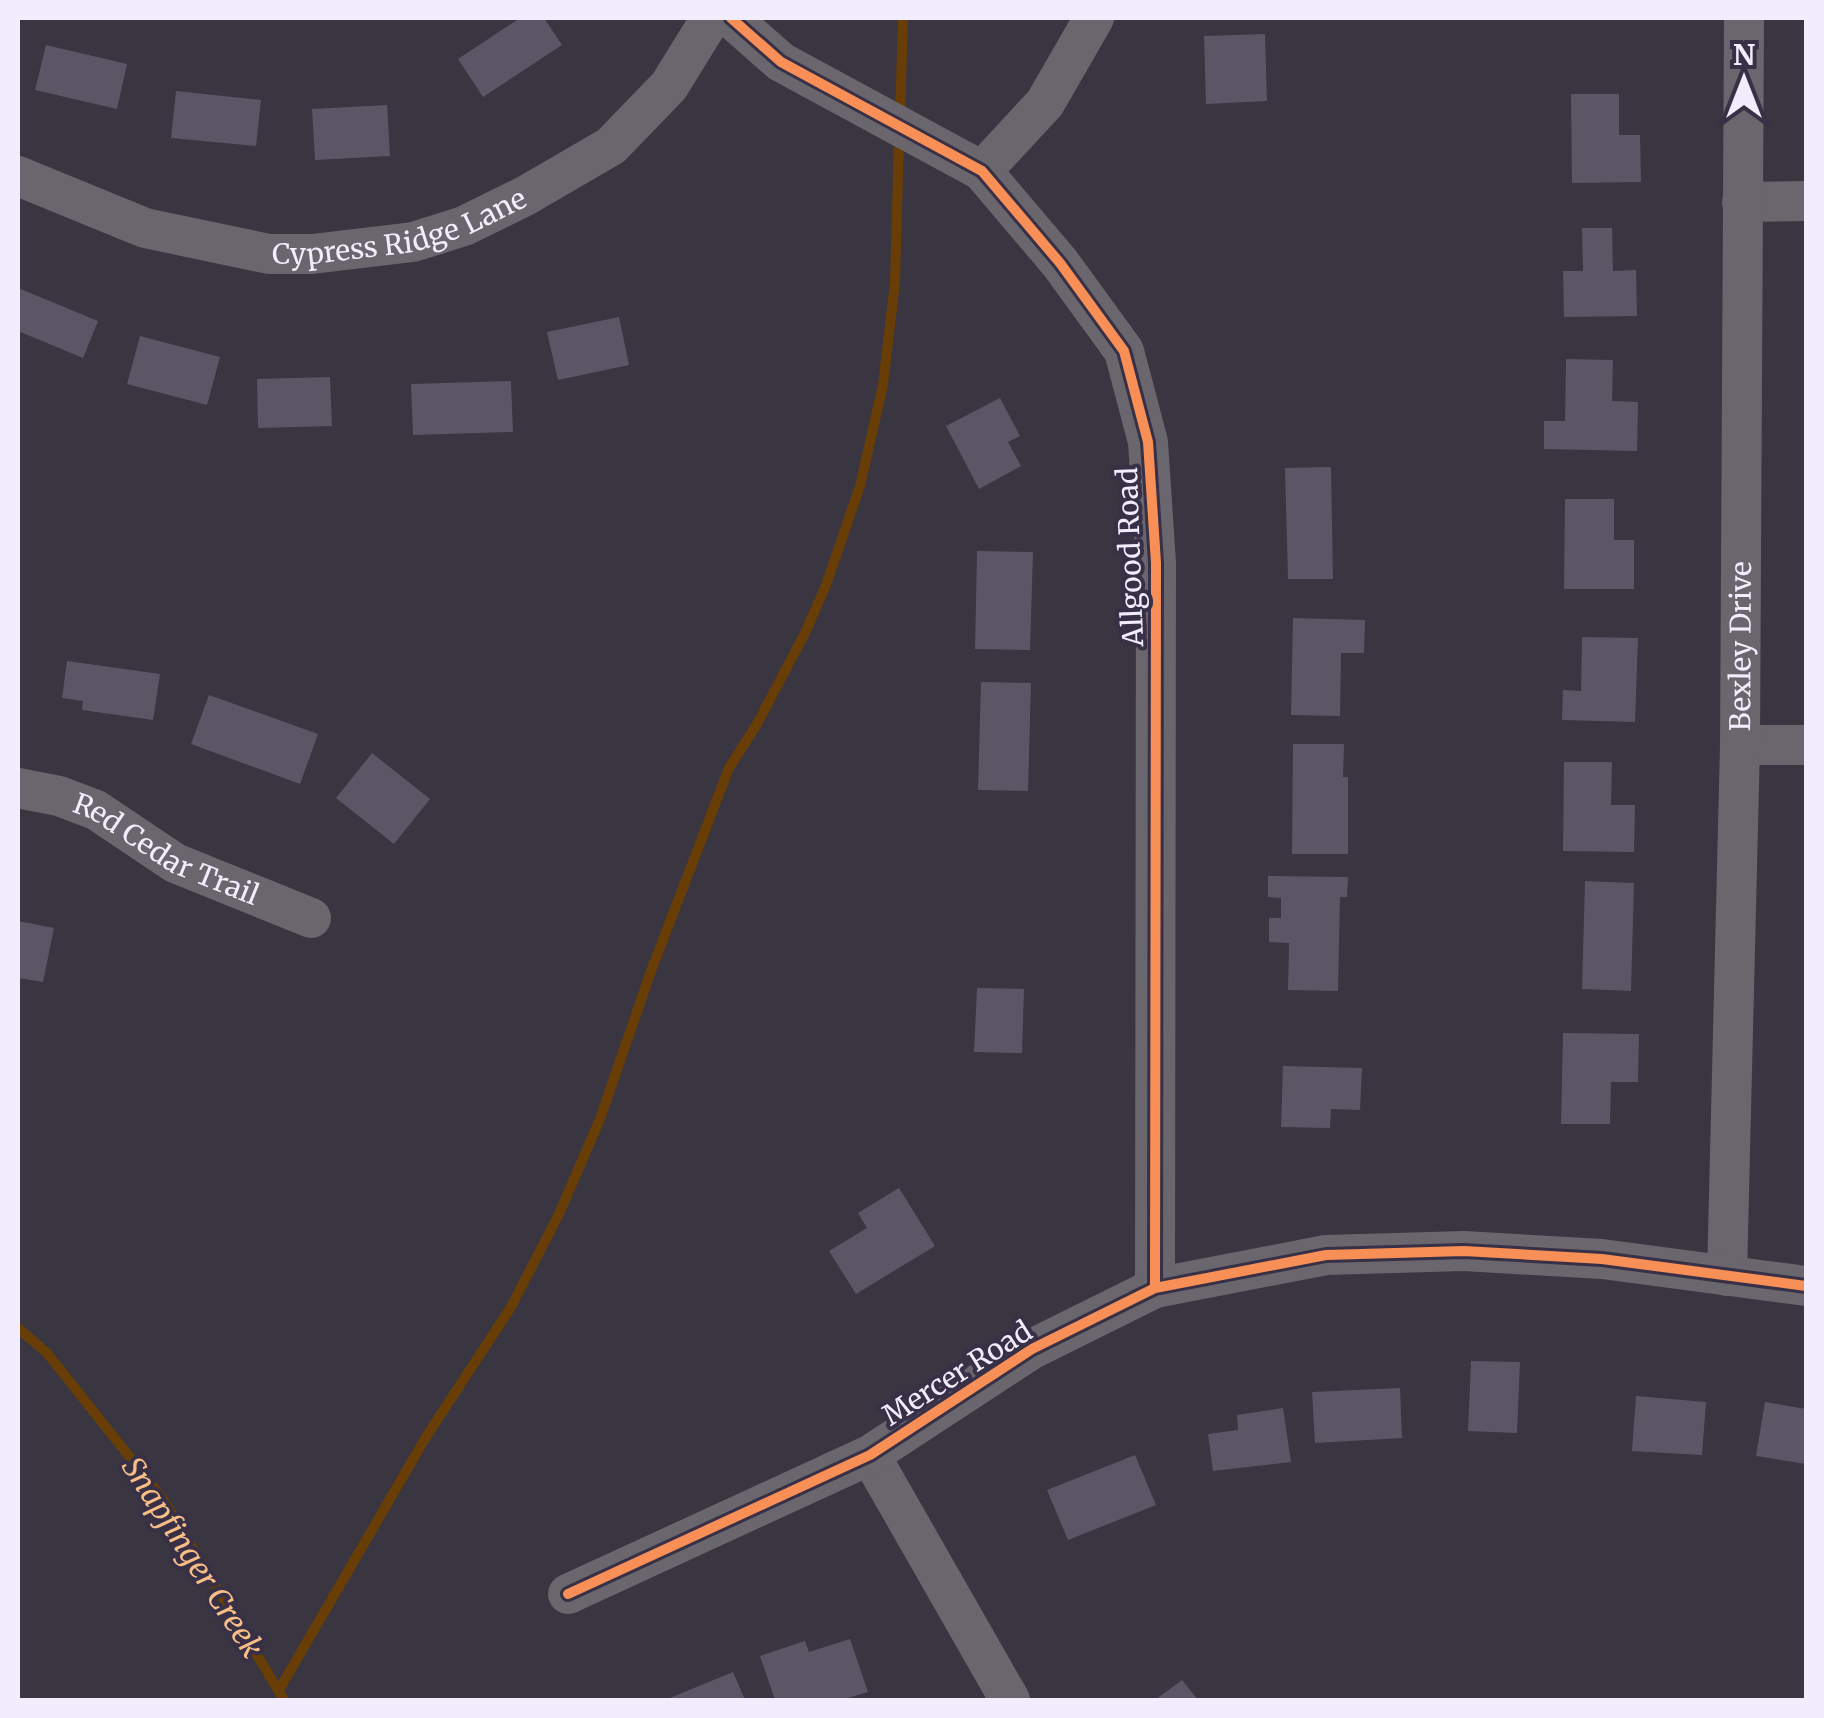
<svg xmlns="http://www.w3.org/2000/svg" width="1824" height="1718" viewBox="0 0 1824 1718" font-family="Merriweather,serif">
<rect width="100%" height="100%" fill="#393541"/>
<g fill="none" stroke-linecap="round" stroke-linejoin="round">
<path stroke="#683e06" stroke-width="10" d="M900,116L903,18
M18,1328L47,1353L163,1499L284,1700
M279,1690L426,1437L511,1307L559,1214L600,1119L651,971L729,768L757,724L805,633L826,585L860,486L883,385L895,282L899,138"/>
</g>
<path fill="#5c5566" d="M520,18H544L562,45L483,97L458,59Z
M1265,34L1267,101L1206,104L1204,36Z
M46,45L127,64L117,109L35,90Z
M176,91L261,100L256,146L171,138Z
M1571,94H1619V135H1640L1641,182L1572,183Z
M387,105L390,156L315,160L312,109Z
M1582,228H1612L1613,271L1636,270L1637,316L1564,317L1563,271H1583Z
M18,288L98,321L83,358L18,331Z
M619,317L629,365L558,380L547,332Z
M140,336L220,357L207,405L127,384Z
M1566,359L1613,360L1612,401L1638,402L1637,451L1544,449V421H1565Z
M330,377L332,426L258,428L257,379Z
M511,381L513,432L413,435L411,384Z
M1000,398L1020,436L1008,442L1021,466L979,489L946,426Z
M1331,467L1333,579H1288L1285,468Z
M1565,499H1614V540H1634V589H1564Z
M977,551L1033,552L1030,650L975,649Z
M1293,618L1365,620L1364,653H1341L1340,716L1291,715Z
M1582,637L1638,638L1635,722L1562,720L1563,690L1581,691Z
M67,661L160,674L153,720L82,710L83,701L62,698Z
M981,682L1031,683L1028,791L978,790Z
M209,695L318,734L300,784L191,744Z
M1293,744H1344L1343,777H1348V854H1292Z
M372,753L430,799L394,844L336,798Z
M1564,762H1612L1611,805H1635L1634,852L1563,851Z
M1268,876L1348,877L1347,897H1340L1338,991L1288,990L1289,943L1269,942V918H1281V898L1268,897Z
M1585,881L1634,883L1631,991L1582,989Z
M18,921L54,928L43,982L18,978Z
M977,988L1024,989L1022,1053L974,1052Z
M1563,1033L1639,1034L1638,1082H1611L1610,1124H1561Z
M1283,1066L1362,1068L1360,1110L1331,1109L1330,1128L1281,1127Z
M899,1188L935,1246L856,1294L829,1251L867,1228L858,1213Z
M1471,1361L1520,1362L1517,1433L1468,1431Z
M1400,1388L1402,1438L1315,1443L1312,1392Z
M1636,1396L1706,1402L1702,1455L1632,1451Z
M1765,1402L1806,1409V1464L1756,1456Z
M1283,1408L1291,1462L1213,1471L1208,1434L1238,1430L1237,1415Z
M1135,1455L1156,1505L1068,1540L1047,1490Z
M850,1639L868,1692L841,1700H775L760,1656L805,1641L809,1652Z
M733,1672L745,1700H665Z
M1182,1680L1198,1700H1155Z"/>
<g fill="none" stroke-linecap="round" stroke-linejoin="round">
<g stroke="#69666e" stroke-width="40">
<path d="M731,18L781,62L982,171L1060,263L1124,351L1148,442L1156,563L1155,1288"/>
<path d="M982,171L1045,103L1094,18"/>
<path id="s1" d="M18,176L145,228L269,254H312L413,242L464,226L525,196L611,146L669,86L711,18"/>
<path d="M1742,202L1806,201"/>
<path d="M1740,745H1806"/>
<path id="s2" d="M18,788L59,796L96,810L175,863L311,918"/>
<path id="s3" d="M1727,1276L1740,745L1744,18"/>
<path d="M870,1455L1010,1700"/>
<path d="M568,1594L870,1455L1032,1349L1155,1288L1326,1255L1464,1251L1602,1259L1806,1286"/>
</g>
<defs>
<path id="cycleway" d="M731,18L781,62L982,171L1060,263L1124,351L1148,442L1156,563L1155,1288
M568,1594L870,1455L1032,1349L1155,1288L1326,1255L1464,1251L1602,1259L1806,1286"/>
</defs>
<use href="#cycleway" stroke="#383046" stroke-width="16"/>
<use href="#cycleway" stroke="#f78f57" stroke-width="10"/>
</g>
<g text-anchor="middle" dominant-baseline="central" stroke-width="8" stroke-linejoin="round" paint-order="stroke">
<g font-size="28" fill="#f2edfc" stroke="#383046">
<text stroke="none"><textPath href="#s1" startOffset="398">Cypress Ridge Lane</textPath></text>
<text transform="translate(1130 557) rotate(-92)">Allgood Road</text>
<text stroke="none"><textPath href="#s3" startOffset="630">Bexley Drive</textPath></text>
<text stroke="none"><textPath href="#s2" startOffset="162">Red Cedar Trail</textPath></text>
<text transform="translate(957 1373) rotate(-32)">Mercer Road</text>
</g>
<g font-size="30" font-style="italic" fill="#f8be86" stroke="#383046">
<text transform="translate(193 1557) rotate(57)">Snapfinger Creek</text>
</g>
</g>
<rect width="1824" height="1718" fill="none" stroke="#f2edfc" stroke-width="40"/>
<g transform="translate(1744 80)" stroke="#383046" stroke-width="8" paint-order="stroke">
<path d="M0-8L18 38L0 25L-18 38Z" fill="#f2edfc"/>
<text y="-15" font-size="28" font-weight="bold" text-anchor="middle" fill="#f2edfc">N</text>
</g>
</svg>
